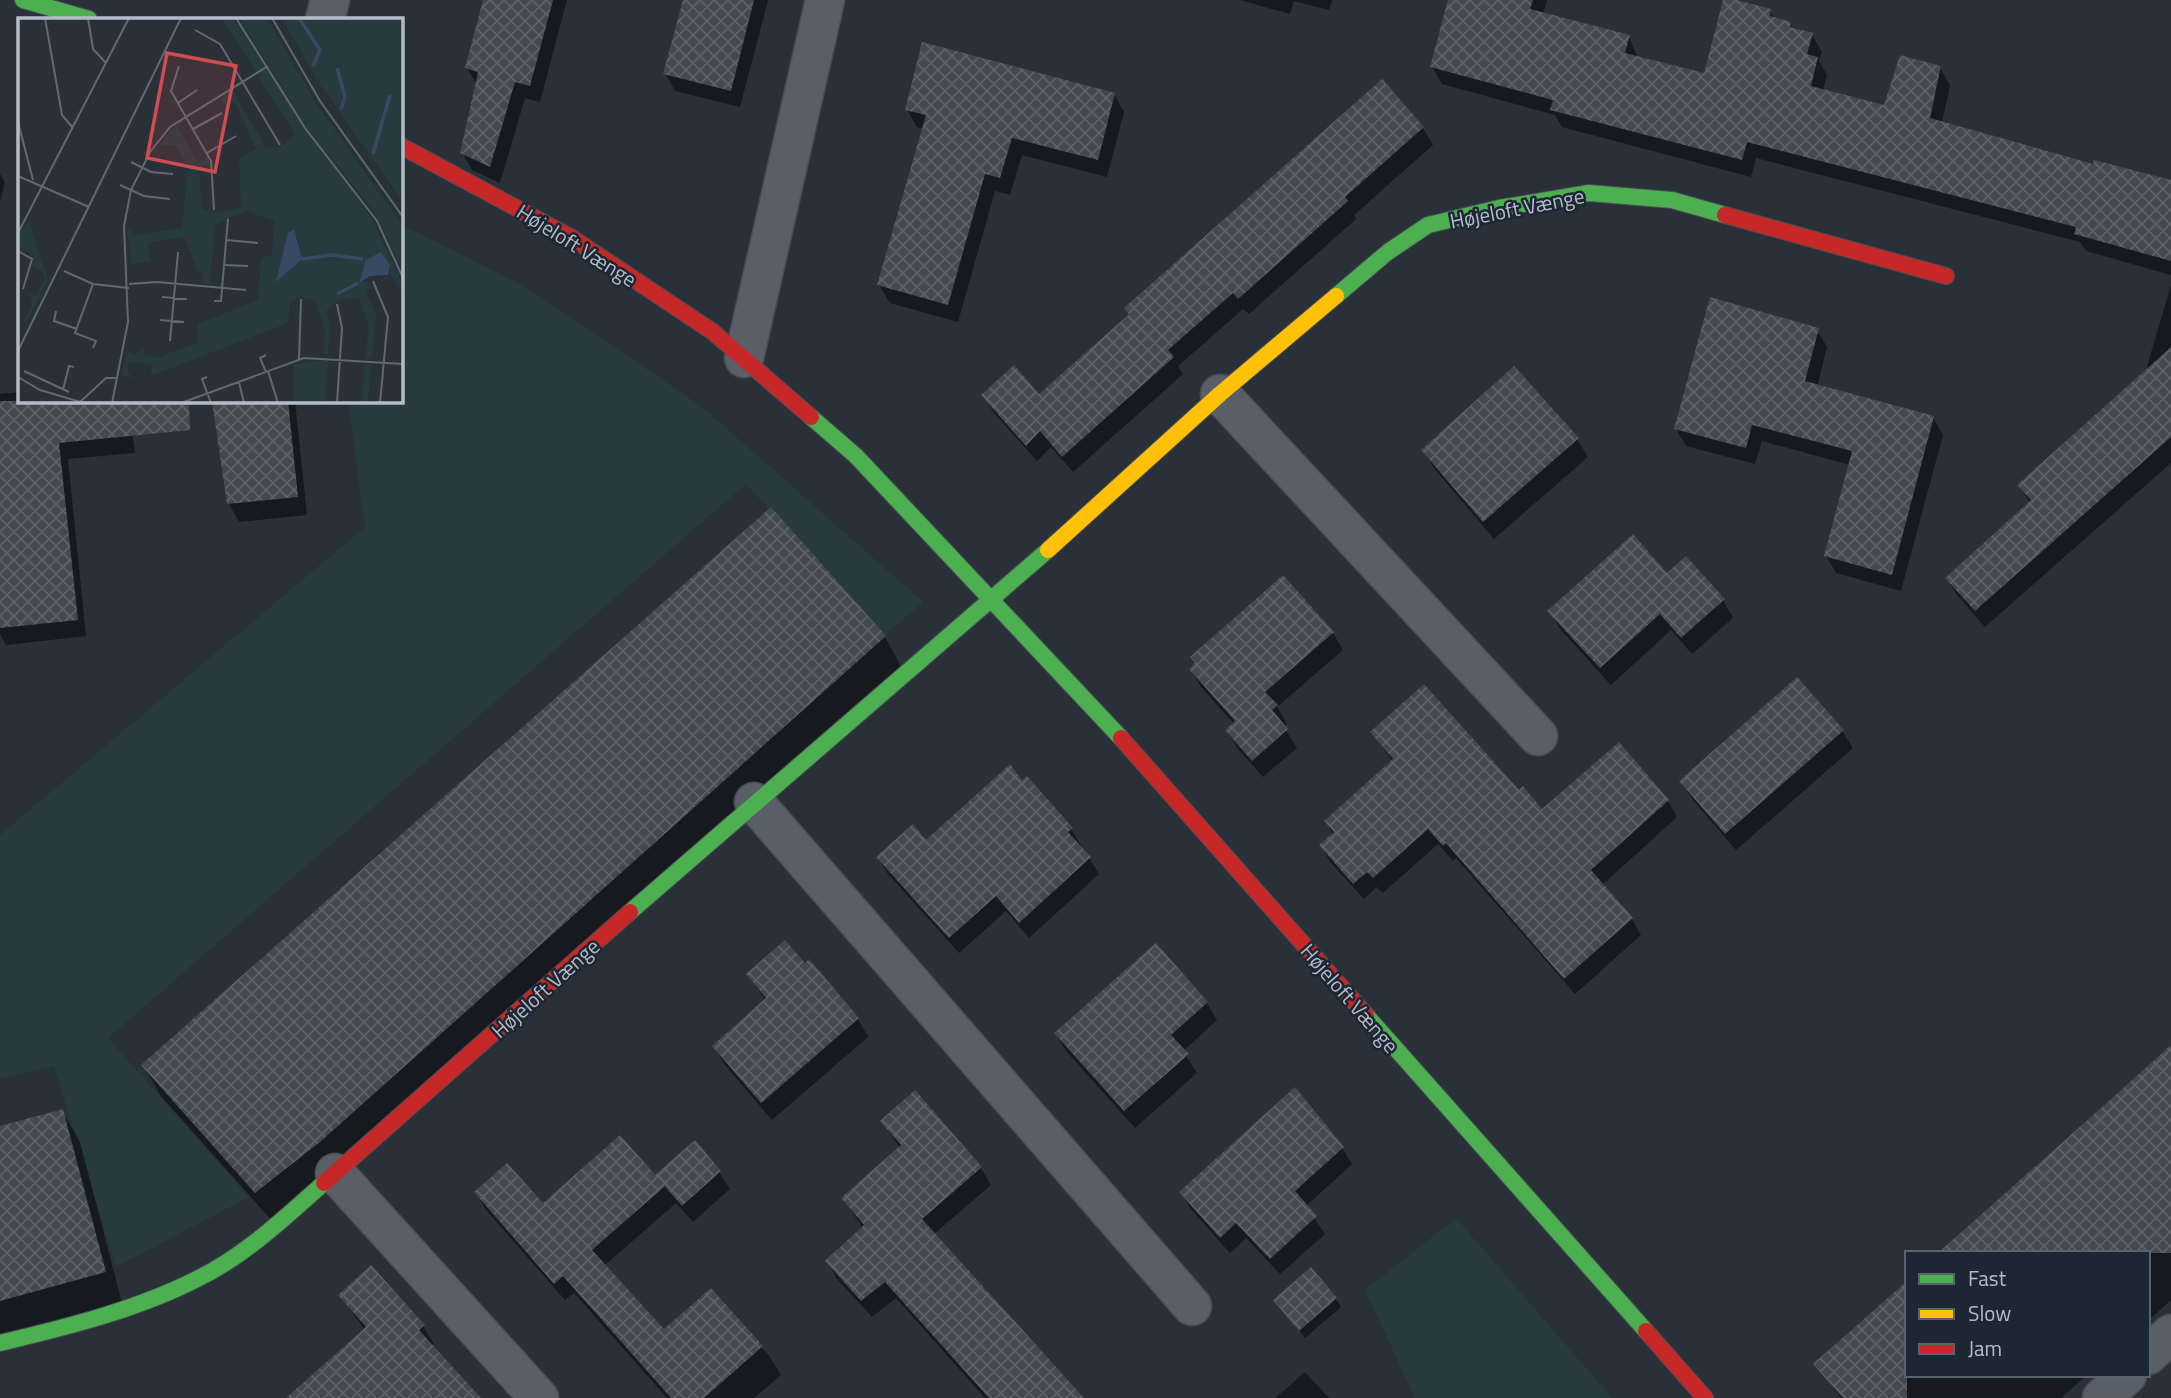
<svg xmlns="http://www.w3.org/2000/svg" width="2171" height="1398" viewBox="0 0 2171 1398" font-family="'Titillium Web',sans-serif">
<defs>
<pattern id="building-cross-hatch" width="8" height="8" patternUnits="userSpaceOnUse" patternTransform="scale(1.75)"><rect width="8" height="8" fill="#444950"/><path d="M0 0l8 8M0 8l8-8" fill="none" stroke="#5d6168"/></pattern>
</defs>
<rect width="100%" height="100%" fill="#2a3038"/>
<path fill="#273a3e" d="M401,224L525,287L701,406L923,602L884,636L746,484L108,1038L249,1197L116,1267L54,1066L0,1079V835L365,527L348,401H401Z
M1456,1218L1612,1398H1415L1365,1290Z"/>
<path fill="#0007" d="M485,0H567L540,102L525,98L500,183L472,170L462,152L477,85L467,68Z
M685,0H768L740,107L675,91L665,73Z
M1240,0H1332L1329,10L1294,1L1290,14Z
M1450,0H1547L1543,14L1629,37L1638,58L1705,75L1725,0H1730L1770,11L1775,19L1790,23L1794,30L1812,35L1822,52L1819,61L1827,75L1823,91L1885,107L1940,68L1950,85L1942,123L2094,166L2171,182V275L2086,251L2080,242L1756,158L1751,177L1562,127L1555,115L1442,84L1432,67Z
M1381,82L1423,128L1433,145L1354,215L1356,219L1249,314L1243,309L1178,366L1183,374L1073,472L1051,447L1037,461L993,412L984,395L1039,396Z
M1114,94L1124,112L1107,177L1022,155L1010,195L995,191L958,322L890,303L879,285L924,129L917,127L907,110Z
M0,174L5,182L0,202Z
M2171,285V463L1985,627L1957,595L1947,578L2030,503L2019,485L2145,373Z
M1817,330L1827,347L1817,387L1933,417L1943,435L1901,591L1836,573L1826,556L1850,465L1762,441L1755,464L1686,446L1676,429Z
M19,392V401H128L135,453L68,459L86,636L6,645L0,634V394Z
M214,401H295L307,515L239,522L229,504Z
M1577,439L1588,457L1494,539L1434,468L1423,450Z
M771,509L885,637L902,668L274,1223L161,1096L143,1065Z
M1667,575L1723,600L1733,618L1692,654L1671,630L1611,685L1560,629L1550,611Z
M1333,633L1343,650L1277,707L1287,724L1284,727L1297,748L1263,777L1237,748L1227,730L1234,724L1201,687L1191,669L1196,665Z
M1842,731L1853,748L1736,850L1692,799L1681,782Z
M1372,732L1519,793L1542,811L1618,745L1668,801L1677,817L1602,885L1632,919L1641,935L1575,994L1456,858L1453,861L1438,844L1383,893L1377,887L1364,899L1330,862L1321,845L1333,834L1326,822L1393,762Z
M1022,783L1071,829L1099,874L1029,938L1006,911L959,953L888,874L878,858L926,842Z
M748,974L858,1019L868,1037L772,1120L724,1064L714,1046L766,1001Z
M1207,1003L1217,1020L1183,1051L1197,1073L1135,1128L1066,1051L1056,1034Z
M2171,1048V1300L2148,1321V1253Z
M62,1111L80,1142L122,1303L0,1337V1127Z
M882,1121L981,1168L991,1185L934,1234L1081,1398H985L896,1298L872,1317L837,1279L827,1261L863,1228L843,1199L900,1148Z
M1342,1148L1352,1164L1306,1206L1325,1234L1280,1274L1246,1238L1230,1253L1190,1208L1181,1192Z
M719,1172L730,1189L693,1222L676,1203L604,1266L664,1332L711,1290L770,1357L781,1375L754,1398H667L574,1293L565,1300L486,1210L476,1192L542,1205Z
M371,1268L423,1326L434,1344L431,1346L479,1398H288L365,1330L340,1295Z
M1336,1299L1341,1307L1305,1338L1275,1301Z
M1816,1364L1907,1375H2087L2061,1398H1841Z
M1305,1372L1329,1398H1275Z"/>
<path fill="url(#building-cross-hatch)" d="M483,0H553L530,86L515,82L490,167L460,153L478,72L465,68Z
M683,0H754L731,91L663,74Z
M1448,0H1533L1530,9L1630,35L1625,53L1704,73L1723,0H1737L1771,9L1770,16L1791,22L1790,27L1813,33L1807,54L1818,57L1811,86L1884,105L1900,55L1941,66L1930,118L2093,164L2094,160L2171,180V261L2074,234L2076,227L1747,142L1742,160L1550,110L1553,100L1430,67Z
M922,42L1115,93L1098,160L1012,138L1000,178L985,174L948,305L877,285L926,115L905,110Z
M1382,79L1424,127L1345,197L1348,201L1238,299L1233,293L1168,350L1174,357L1062,457L1040,431L1026,446L981,395L1014,365L1039,394L1129,314L1124,308Z
M1710,297L1819,328L1805,381L1934,416L1892,575L1824,556L1852,451L1752,425L1746,448L1674,429Z
M2171,347V437L1975,611L1945,578L2031,500L2017,485Z
M1514,366L1579,438L1483,522L1421,450Z
M0,401H189L190,430L59,443L78,620L0,628Z
M212,401H288L298,497L227,504Z
M771,507L886,636L320,1142L255,1193L141,1065Z
M1633,534L1667,573L1686,556L1725,599L1681,638L1660,614L1600,668L1547,611Z
M1283,575L1334,632L1265,692L1278,705L1272,710L1288,729L1252,761L1225,730L1235,721L1189,669L1195,663L1190,657Z
M1797,677L1844,730L1725,834L1679,781Z
M1424,684L1519,790L1523,786L1542,809L1619,742L1669,800L1591,870L1633,918L1564,979L1446,843L1443,846L1428,829L1373,878L1367,872L1353,884L1319,845L1334,832L1324,821L1393,759L1370,732Z
M1010,764L1022,780L1027,776L1073,828L1068,832L1091,857L1019,923L996,896L949,938L876,857L913,824L926,840Z
M785,940L805,963L809,959L859,1018L761,1103L712,1046L766,998L746,974Z
M1156,943L1208,1002L1171,1035L1189,1054L1124,1111L1054,1033Z
M2171,1045V1253H1938L2110,1100Z
M1295,1087L1344,1147L1295,1191L1317,1216L1270,1259L1236,1223L1220,1238L1179,1192Z
M915,1090L982,1167L922,1219L1084,1398H989L885,1282L861,1301L825,1261L864,1225L841,1198L901,1145L880,1121Z
M63,1109L106,1272L0,1301V1126Z
M620,1135L665,1186L592,1250L664,1329L711,1288L763,1346L704,1398H671L563,1276L554,1284L474,1192L507,1163L543,1203Z
M695,1140L721,1171L682,1206L655,1175Z
M371,1265L425,1325L419,1330L481,1398H286L366,1327L338,1295Z
M1311,1267L1337,1298L1299,1331L1273,1300Z
M1907,1281V1398H1843L1813,1364Z"/>
<g fill="none" stroke-linecap="round" stroke-linejoin="round">
<defs>
<path id="street" d="M325,19L330,0
M744,358L825,0
M1220,394L1538,736
M754,802L1192,1306
M335,1173L539,1398
M2148,1355L2171,1334
M2102,1398L2127,1375"/>
<path id="fast" d="M23,0L89,19
M1336,296L1388,252L1428,225L1499,208L1589,193L1672,200L1725,215
M811,417L856,456L1121,738
M630,912L1048,550
M1366,1015L1646,1331
M0,1343C67,1327 136,1310 197,1279C245,1256 285,1217 324,1183"/>
<path id="slow" d="M1048,550L1220,394L1336,296"/>
<path id="jam" d="M401,146L572,238L713,332L811,417
M1725,215L1946,276
M1121,738L1366,1015
M324,1183L630,912
M1646,1331L1705,1398"/>
</defs>
<use href="#street" stroke="#484c53" stroke-width="41"/>
<use href="#fast" stroke="#484c53" stroke-width="18"/>
<use href="#slow" stroke="#484c53" stroke-width="18"/>
<use href="#jam" stroke="#484c53" stroke-width="18"/>
<use href="#street" stroke="#5a5e66" stroke-width="38"/>
<use href="#fast" stroke="#4caf50" stroke-width="16"/>
<use href="#slow" stroke="#ffc107" stroke-width="16"/>
<use href="#jam" stroke="#c62828" stroke-width="16"/>
</g>
<g text-anchor="middle" dominant-baseline="central" stroke-width="5" stroke-linejoin="round" paint-order="stroke">
<g font-size="21" fill="#b4bcc9" stroke="#1d2633">
<text transform="translate(1517 208) rotate(-11)">Højeloft Vænge</text>
<text transform="translate(577 245) rotate(32)">Højeloft Vænge</text>
<text transform="translate(545 988) rotate(-42)">Højeloft Vænge</text>
<text transform="translate(1350 998) rotate(49)">Højeloft Vænge</text>
</g>
</g>
<g transform="translate(18 18)">
<rect width="385" height="385" fill="#2a3038"/>
<path d="M204,0H213L222,8L354,201L385,266V275L371,254L372,247H348L345,254L344,265L349,263L353,270L347,274L358,296L354,341L347,340L351,309L341,280L321,282L308,293L312,311L310,336H305L307,312L297,283L282,279L272,284L270,305L133,358L134,346L111,344L110,354L115,360L103,358L109,333L117,337L126,330V338L141,339L179,325L180,306L240,282L243,240L254,237L256,203L228,193L197,207L192,266L185,265V255L180,254L166,219L130,225L132,243L113,246L109,211L113,210L114,217L164,210L170,149L158,128L141,127L155,110L167,101L160,109L180,145L190,140L192,147L181,148L184,190L198,196L223,188L221,141L238,131L217,84L205,86L202,81L215,73L248,130L263,129L277,117ZM11,204L30,262L7,307L6,300L14,289L13,279L5,273L19,277L27,261L25,253L14,249L13,236L0,229V218ZM295,343H310L307,385H276V347ZM347,346L353,347L350,385H343Z" fill="#273a3e"/>
<path d="M221,0H249L296,82L385,208V255L356,194L290,110ZM264,0H385V184L299,62ZM284,197L294,204L307,203L306,208L312,212L311,228L301,229L293,216L289,226L280,224L273,209Z" fill="#273a3e"/>
<path d="M306 42a11 11 0 1 1 22 0a11 11 0 1 1-22 0Z" fill="#273a3e"/>
<path d="M317,116L385,208V251L357,193L303,124Z" fill="#273a3e"/>
<path d="M276,211L284,241L258,264L270,215ZM363,234L372,247L370,257L352,258L341,265L348,242Z" fill="#384963"/>
<path fill="none" stroke="#384963" stroke-width="3.5" d="M281,0L302,32L295,48M319,50L327,79L323,91M355,136L372,77M284,241L314,237L345,241M319,276L340,265"/>
<path fill="none" stroke="#616872" stroke-width="2" d="M27,0L44,97L55,110M70,0L75,31L88,45M218,0L287,110L359,203L385,260M254,0L302,83L385,199M177,12L202,26L262,127M161,48L153,73L193,143L196,192M160,85L179,72M0,104L15,162M175,111L204,95M189,135L218,118M113,144L133,154L155,156M0,158L71,189M102,167L126,178L152,181M0,215L111,0M208,222L240,225M0,233L14,241L5,271M205,247L230,248M46,253L75,266L111,270M355,263L370,299L362,385M111,266L139,264L228,272M144,279L169,281M196,283H203L210,201M38,293L36,303L59,311M142,302L166,304M152,323L160,234M75,330L78,323L57,315L75,266M0,333L163,0M281,342L283,281M6,353L51,374M250,353L260,385M248,354L242,340L248,337M0,359L22,372L66,385M189,359L184,361L193,385M221,364L226,385M45,372L51,348L56,349M62,384L88,360H99M94,385L110,304L106,208L113,172L132,134L152,109L250,48M163,385L286,340L385,346M319,385L324,310L319,286"/>
<path fill="#ce4d50" fill-opacity="0.15" stroke="#ce4d50" stroke-width="3.5" d="M149,35L218,48L197,154L129,140Z"/>
<rect width="385" height="385" fill="none" stroke="#b4bcc9" stroke-width="3.5"/>
</g>
<rect x="1905" y="1251" width="245" height="126" fill="#1d2633" stroke="#59626f" stroke-width="2"/>
<rect x="1919" y="1274" width="35" height="10" fill="#4caf50" stroke="#59626f" stroke-width="2"/>
<text x="1968" y="1286" font-size="21" fill="#b4bcc9">Fast</text>
<rect x="1919" y="1309" width="35" height="10" fill="#ffc107" stroke="#59626f" stroke-width="2"/>
<text x="1968" y="1321" font-size="21" fill="#b4bcc9">Slow</text>
<rect x="1919" y="1344" width="35" height="10" fill="#c62828" stroke="#59626f" stroke-width="2"/>
<text x="1968" y="1356" font-size="21" fill="#b4bcc9">Jam</text>
</svg>
